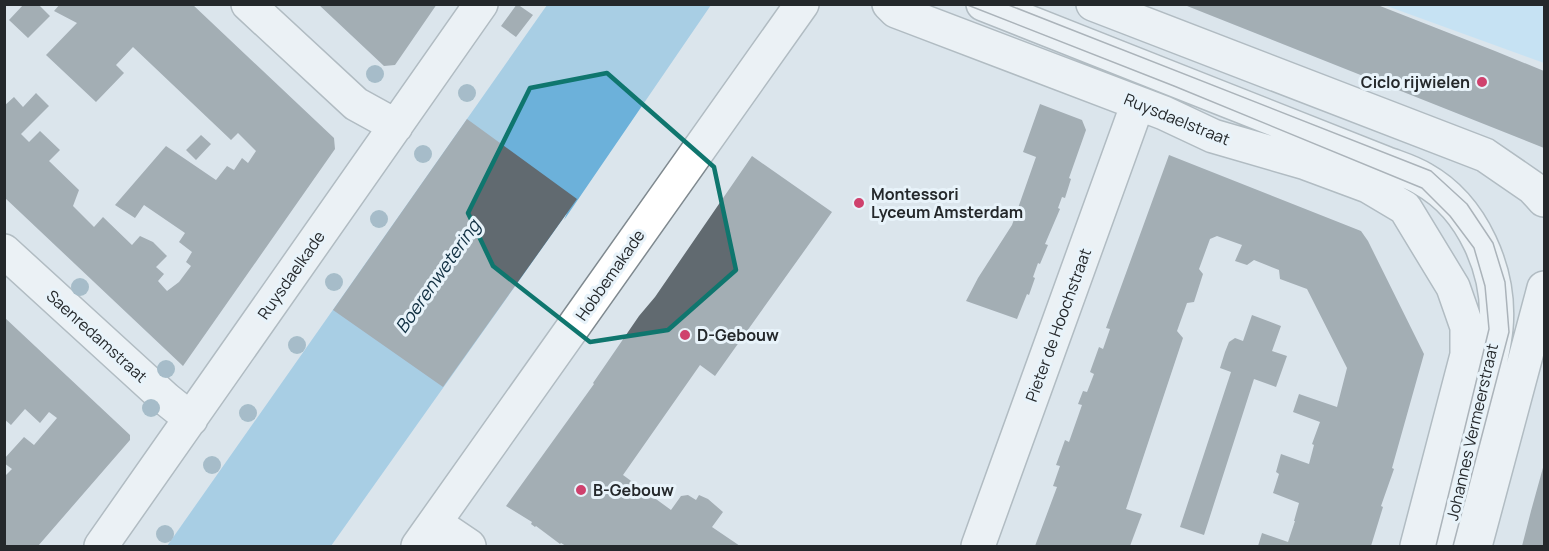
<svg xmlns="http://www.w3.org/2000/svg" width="1549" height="551" viewBox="0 0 1549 551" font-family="Manrope,sans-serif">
<rect width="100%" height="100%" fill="#dbe5ec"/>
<path fill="#aeddfb" d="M1384,5H1544V63Z"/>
<path fill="#6cb1da" d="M547,5H711L564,220L567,213L331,546H167Z"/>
<path fill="#616a70" d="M24,4H38L50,16L28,38L9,20Z
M60,4H192L334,138L335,149L183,366L4,197V106L14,97L23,107L36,93L49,106L21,134L29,142L40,131L60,150L49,161L79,190L73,206L94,227L103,217L132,245L140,236L153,242L167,256L156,267L164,274L158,281L167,291L179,282L191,266L186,262L192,252L179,242L185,233L144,205L135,218L115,205L166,146L216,180L227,166L234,170L242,158L248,163L256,151L238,133L231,140L133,47L116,65L124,73L96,102L46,55L77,23L54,11Z
M318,4H437L395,65L384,66Z
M517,4L533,15L516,37L501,26Z
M1182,4H1375L1495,51L1544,71V148Z
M1040,104L1082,120L1086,130L1069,178L1071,179L1065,198L1062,197L1058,208L1060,209L1045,244L1048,245L1040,264L1038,263L1033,277L1035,278L1029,295L1027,294L1017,319L966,301L978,278L1012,225L1036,157L1023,152Z
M467,119L577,199L443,387L333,310Z
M201,135L211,144L196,160L186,150Z
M1169,155L1361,231L1368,241L1424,354L1392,468L1394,469L1381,506L1383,507L1371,546H1258L1262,533L1288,542L1295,521H1294L1299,503L1273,493L1279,474L1276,472L1281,454L1309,464L1314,445L1312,444L1320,422L1293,412L1299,394L1337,407L1347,368L1307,289L1280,279L1279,270L1254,260L1247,265L1235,261L1242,245L1217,236L1210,239L1199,269L1203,274L1194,302L1187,303L1177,331L1183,338L1126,509L1142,514L1130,546H1035L1057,487L1053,486L1060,466L1056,465L1065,440L1069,442L1082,405L1078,404L1083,391L1087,392L1094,374L1090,372L1099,347L1103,349L1110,329L1106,328Z
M752,156L832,212L715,376L700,365L623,475L671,510L681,496L688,495L696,500L699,495L708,499L723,512L712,527L740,546H566L561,543L560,544L536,526L535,527L531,524L532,522L506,506L594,384L593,383L639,316L655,297Z
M1252,315L1281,326L1272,351L1287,356L1276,387L1254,379L1204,535L1180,527L1231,372L1220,368L1225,352L1229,342L1235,338L1243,341Z
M4,317L130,435V440L38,546H4V477L12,469L4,463V459L24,437L34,445L57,418L49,412L40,423L25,409L11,425L4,419Z
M1544,464V546H1522L1531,511Z"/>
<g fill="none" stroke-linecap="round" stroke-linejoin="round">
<defs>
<path id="minor" d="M248,4L356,104L396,126
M889,4L896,11L1164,113L1213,136L1306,163L1368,186L1405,208L1453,287L1467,327V355L1417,546
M983,4L1385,163C1398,168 1412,172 1423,179C1473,207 1501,272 1496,328C1493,358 1484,388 1477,417C1466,460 1456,503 1445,546
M1093,4L1485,155L1533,188L1544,200
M4,251L166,399L191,419
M435,523L469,546
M101,546L481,4
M978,546L1138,103
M1475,546L1544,288"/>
<path id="major" d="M418,546L802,4"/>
</defs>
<use href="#minor" stroke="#7f898f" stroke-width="36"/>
<use href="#major" stroke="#7f898f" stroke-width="36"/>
<use href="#minor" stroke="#fff" stroke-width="33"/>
<use href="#major" stroke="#fff" stroke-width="33"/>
<path stroke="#71777c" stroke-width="1.5" d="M965,4L1174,86L1422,188L1450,216L1474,248L1485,286L1489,329L1436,546
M1006,4L1431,171L1467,204L1493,243L1505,282L1509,332L1453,546"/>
</g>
<g fill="#668b9d">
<circle cx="375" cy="74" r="9"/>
<circle cx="467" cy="93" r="9"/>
<circle cx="423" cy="154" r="9"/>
<circle cx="379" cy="219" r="9"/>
<circle cx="334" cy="282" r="9"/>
<circle cx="80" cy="287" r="9"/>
<circle cx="297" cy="345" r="9"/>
<circle cx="166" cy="369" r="9"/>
<circle cx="151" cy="408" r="9"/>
<circle cx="248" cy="413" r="9"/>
<circle cx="212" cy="465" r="9"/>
<circle cx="165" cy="534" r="9"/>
</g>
<path d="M0 0H1549V551H0ZM607,73L714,167L736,270L668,330L590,342L493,266L468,213L530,88Z" fill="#dbe5ec" fill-opacity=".55" fill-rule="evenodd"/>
<path fill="none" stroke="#0f766e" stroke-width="4.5" stroke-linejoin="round" d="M607,73L714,167L736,270L668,330L590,342L493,266L468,213L530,88Z"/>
<g fill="#cf416d" stroke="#e8f3fa" stroke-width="2">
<circle cx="1482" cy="82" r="6"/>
<circle cx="859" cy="203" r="6"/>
<circle cx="685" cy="335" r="6"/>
<circle cx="581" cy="490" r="6"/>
</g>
<g text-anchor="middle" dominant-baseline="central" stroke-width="6" stroke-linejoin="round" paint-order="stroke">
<g font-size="16" font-weight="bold" fill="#24282b" stroke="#e8f3fa" text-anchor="start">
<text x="1470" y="82" text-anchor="end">Ciclo rijwielen</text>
<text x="871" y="194">Montessori<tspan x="871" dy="18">Lyceum Amsterdam</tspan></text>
<text x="697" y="335">D-Gebouw</text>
<text x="593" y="490">B-Gebouw</text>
</g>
<g font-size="16" fill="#24282b" stroke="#e8f3fa">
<text transform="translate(1177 119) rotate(22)">Ruysdaelstraat</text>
<text transform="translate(291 275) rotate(-55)">Ruysdaelkade</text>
<text transform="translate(610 275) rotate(-55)">Hobbemakade</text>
<text transform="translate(1058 325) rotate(-70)">Pieter de Hoochstraat</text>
<text transform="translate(97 336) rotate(42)">Saenredamstraat</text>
<text transform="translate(1472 432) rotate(-77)">Johannes Vermeerstraat</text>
</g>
<g font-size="18" font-style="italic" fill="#102f41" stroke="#e8f3fa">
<text transform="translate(437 276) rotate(-55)">Boerenwetering</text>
</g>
</g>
<rect width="1549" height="551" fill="none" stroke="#24282b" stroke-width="12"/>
</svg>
